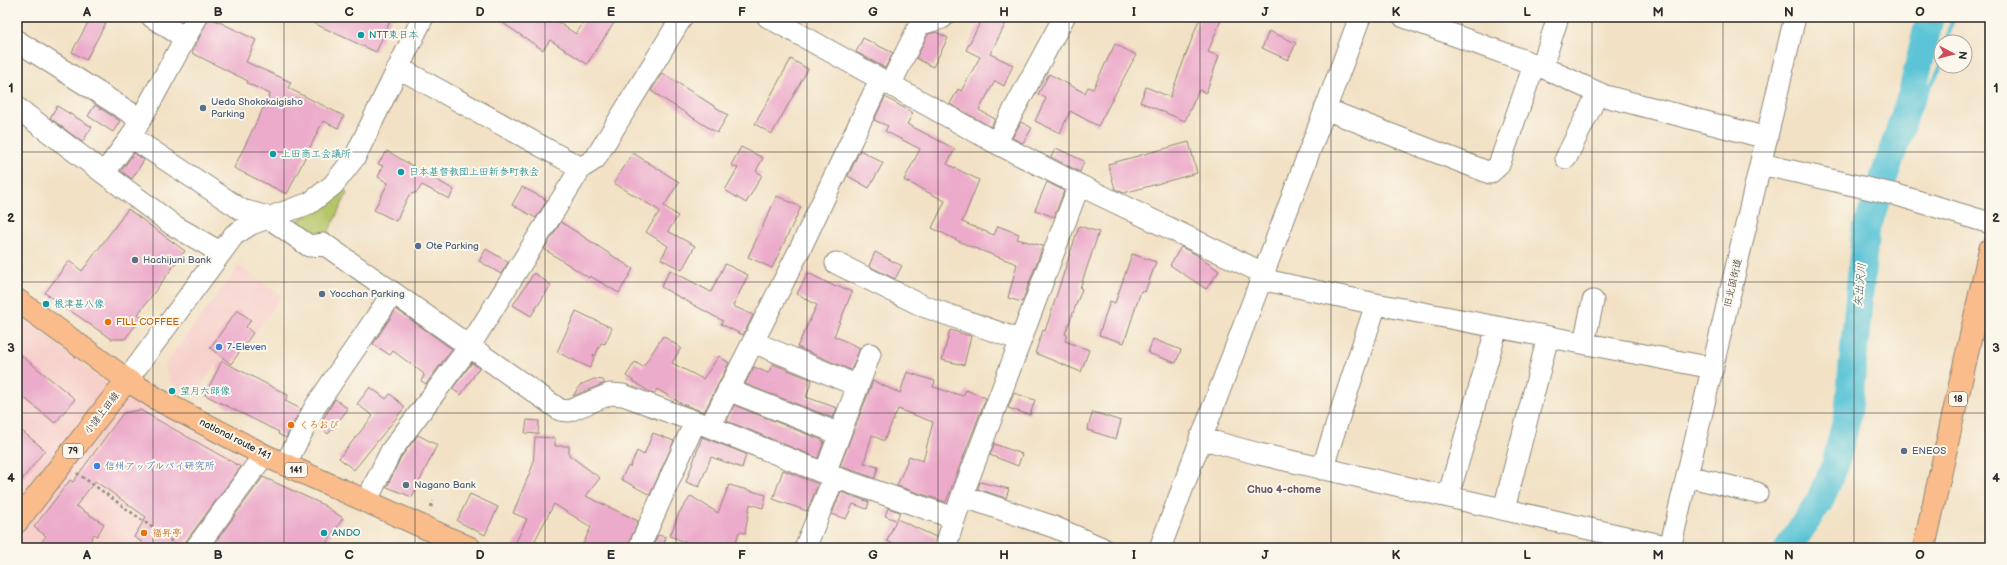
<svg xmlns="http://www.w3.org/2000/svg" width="2007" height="565" viewBox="0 0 2007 565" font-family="'Balsamiq Sans','Klee One',sans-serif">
<rect width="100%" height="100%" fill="#fbf7ec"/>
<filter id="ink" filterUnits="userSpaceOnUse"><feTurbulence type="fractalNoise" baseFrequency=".025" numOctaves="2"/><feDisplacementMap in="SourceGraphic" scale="8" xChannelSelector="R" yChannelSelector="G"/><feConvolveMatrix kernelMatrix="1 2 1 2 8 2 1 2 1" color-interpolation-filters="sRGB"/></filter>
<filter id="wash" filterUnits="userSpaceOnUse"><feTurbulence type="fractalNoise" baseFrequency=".012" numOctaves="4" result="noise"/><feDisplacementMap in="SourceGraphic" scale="16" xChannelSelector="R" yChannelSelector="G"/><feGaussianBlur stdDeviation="0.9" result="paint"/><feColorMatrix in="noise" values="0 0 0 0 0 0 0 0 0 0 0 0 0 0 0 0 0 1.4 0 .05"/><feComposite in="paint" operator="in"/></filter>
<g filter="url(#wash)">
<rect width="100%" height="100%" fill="#f2e1c4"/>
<path fill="#f7d0cb" d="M239,266L282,296L227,373L214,366L195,396L169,381L165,364Z
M17,313L112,387L249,461L182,548H17Z"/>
<path fill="#b6c568" stroke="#70784a" d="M345,190L347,194L326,237L316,241L292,223L309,214L341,191Z"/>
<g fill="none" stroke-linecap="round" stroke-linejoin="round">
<path stroke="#5bc4d6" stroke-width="4.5" d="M1947,42L1953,17
M1906,109L1922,102L1941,66"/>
<path stroke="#5bc4d6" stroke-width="28" d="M1788,548L1819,502L1835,465L1848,414L1865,234L1912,93L1930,17"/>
</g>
<g id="blocks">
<path fill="#ecabca" d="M91,17H109L86,60L72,52Z
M209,17L256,40L246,62L291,82L288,88L344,116L338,128L323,121L287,194L234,168L270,94L247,83L248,81L192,53Z
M300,17H392L376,52Z
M494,17H550L576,34L587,17H618L587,64L550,40L543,50Z
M983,17H1009L990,54L1013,65L1004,86L995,81L979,110L995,119L991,127L950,104L958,89L961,91L980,57L966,50Z
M1200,17H1222L1208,52L1219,56L1206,93L1199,90L1185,121L1140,102L1146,87L1170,97Z
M1269,31L1296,43L1288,60L1262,48Z
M936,32L948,38L933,67L916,58L928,34Z
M863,38L893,53L885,68L856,52Z
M1115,44L1136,55L1098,126L1070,111L1060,133L1035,121L1046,98L1038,94L1049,74L1085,93L1088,87L1093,89Z
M791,59L808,69L772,134L755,124Z
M662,73L728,115L717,133L651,91Z
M885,97L913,113L907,124L955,149L947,164L979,180L962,222L994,235L998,226L1019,234L1017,239L1043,246L1022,302L1008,298L1017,264L969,246L932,228L945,201L904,180L920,149L885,131L888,126L874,120Z
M95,105L120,121L113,132L88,116Z
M57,106L92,127L82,142L50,118Z
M1021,122L1032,128L1023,143L1012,138Z
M1189,142L1197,173L1124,193L1115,189L1108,164Z
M741,147L763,158L756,171L762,175L746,203L725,190L738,168L731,165Z
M1056,148L1084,161L1080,172L1051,157Z
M860,150L883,163L869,188L848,176Z
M387,151L454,190L449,199L422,185L417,192L409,195L396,221L374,210L388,183L378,177L383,166L378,164Z
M134,153L144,160L132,179L121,171Z
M633,153L679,182L664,206L678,216L668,231L695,246L682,270L661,259L668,246L646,232L660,211L614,183Z
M1047,182L1064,191L1054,217L1035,210Z
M522,187L547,200L536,218L512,205Z
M777,196L801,207L772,268L748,257Z
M128,209L185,251L138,314L142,317L125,339H111L45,293L69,261L82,271Z
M561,222L633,269L619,293L590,276L589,278L544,249Z
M1079,226L1099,232L1080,288L1082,289L1065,334L1067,335L1065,341L1089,350L1081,372L1035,353L1043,330L1045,331Z
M1181,247L1195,254L1219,271L1206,289L1170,265Z
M486,249L508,262L501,274L479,261Z
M875,252L902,266L895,279L869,266Z
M1132,254L1156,262L1145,292L1141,291L1124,343L1099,335L1110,301L1115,303Z
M725,264L748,275L733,306L753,315L743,335L721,324L723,321L661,287L670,270L711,292Z
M534,273L551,285L531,316L513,305Z
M808,273L836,287L837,285L852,292L834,336L860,348L851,370L797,347L817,305L797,294Z
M396,309L452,349L426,384L421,381L424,376L423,373L393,351L390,355L373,344Z
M237,310L251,320L246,327L253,333L231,364L210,348Z
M576,311L612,328L605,344L601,343L595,356L593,354L594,358L590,368L557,352Z
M950,330L971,336L964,365L942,360Z
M663,336L681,348L672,363L703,379L719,356L729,363L704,412L682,404L657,389L654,394L648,391L626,376L635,362L643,367Z
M1153,339L1181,350L1176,363L1148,353Z
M17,352L75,399L55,423L17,392Z
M222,361L288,395L285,401L301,409L286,438L278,434L279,432L205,395Z
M472,363L479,368L461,395L452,389Z
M773,364L812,380L806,397L837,408L833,418L745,384L754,367L768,373Z
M907,372L935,381L933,387L963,396L966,390L986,398L946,502L897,486L909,456L923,461L933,422L898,409L884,441L872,435L864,463L878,467L875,478L840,466L873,381L900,393Z
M594,379L603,380L605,383L573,396L580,385Z
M370,387L386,399L390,394L405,407L354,470L339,458L373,416L357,404Z
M1014,393L1035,400L1030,415L1008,408Z
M335,399L348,409L328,434L319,426Z
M734,405L824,441L818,458L727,421Z
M140,410L241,467L186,541L184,548H138L142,542L134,537L146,517L95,481L76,506L104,524L97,536L94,534L86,548H37L46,536L34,527L70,480L73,482L123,413Z
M1093,412L1121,421L1116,439L1087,430Z
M527,420L539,421L538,434L525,433Z
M17,427L45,450L17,486Z
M653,433L674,441L650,495L621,479L628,466L630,467L637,451L644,455Z
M418,435L437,445L412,497L387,487L401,457Z
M535,437L555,438V446H569V455L600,478L586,496L638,521L627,548H581L591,527L554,504L531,548H513L527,519L513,513L533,465Z
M702,437L746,454L742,468L711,457L699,487L686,482Z
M994,444L1022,454L1018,466L990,455Z
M783,470L818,484L807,511L773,499Z
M263,477L322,504L343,518L323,548H211Z
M980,482L1009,489L1006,498L978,489Z
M729,485L766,495L763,508L750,504L745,533L739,532L734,548H699L670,536L679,513L691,496L718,513Z
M841,492L869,502L867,509L853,504L846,519L832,514Z
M470,494L498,507L485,535L457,521Z
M888,508L900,512L897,519L936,537L933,548H903L887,541L896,520L885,516Z
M658,535L666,537L663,548H652Z"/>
</g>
</g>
<g filter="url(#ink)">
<use href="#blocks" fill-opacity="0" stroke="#8e8678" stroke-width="1"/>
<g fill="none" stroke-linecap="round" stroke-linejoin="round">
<defs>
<path id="minor" d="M152,17L185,38
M197,17L131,137L242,210L268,217L309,246L324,244L560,410L569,411L610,394L623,395L710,427L834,477L954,518
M768,17L996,143L1079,185L1263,273
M1404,17L1542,67L1605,96L1767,138
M17,41L140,119
M1542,67L1558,17
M399,68L581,168
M890,85L920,24L942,18
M17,108L173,225L220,252
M1325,109L1490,173L1499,165L1534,65
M996,143L1064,17
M1566,158L1598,93
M1761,164L1897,195L1990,223
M104,173L131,137
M836,263L923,306L1020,340
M1260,279L1376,304L1713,368
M753,342L858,386
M1584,343L1593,301
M127,380L234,235L251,224L310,203L333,185L355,157L423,17
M728,390L840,434
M710,427L801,247L880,80
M1200,438L1259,454L1674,548
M285,465L315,407L393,293
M1322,469L1376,304
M825,473L870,354
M1687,476L1757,493
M962,496L1054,527L1102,548
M1448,497L1497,327
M366,502L391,451L469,347L581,168L595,159L682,17
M1504,509L1548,337
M196,548L264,455
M639,548L695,422
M805,548L834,477
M945,548L962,496L1079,185
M1160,548L1360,17
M1670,548L1795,17"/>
<path id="major" d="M17,522L127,380"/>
<path id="highway" d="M17,300L127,380L157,399L264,455L470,548
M1924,548L1990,249"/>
</defs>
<use href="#minor" stroke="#8e8678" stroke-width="23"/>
<use href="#major" stroke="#8e8678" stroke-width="24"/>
<use href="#highway" stroke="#8e8678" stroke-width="24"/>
<path stroke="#8e8678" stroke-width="2.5" stroke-dasharray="3 3" stroke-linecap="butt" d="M77,473L178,546
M431,507L433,501"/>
<use href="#minor" stroke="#fff" stroke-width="21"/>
<use href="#major" stroke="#f9bc8a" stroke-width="22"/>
<use href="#highway" stroke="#f9bc8a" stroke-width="22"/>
</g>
</g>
<path fill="none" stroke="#2b2b2b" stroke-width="1" stroke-opacity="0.55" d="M153,17V548M284,17V548M415,17V548M545,17V548M676,17V548M807,17V548M938,17V548M1069,17V548M1200,17V548M1331,17V548M1462,17V548M1592,17V548M1723,17V548M1854,17V548M17,152H1990M17,282H1990M17,413H1990"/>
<g fill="#0f9aa8" stroke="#fbf7ec" stroke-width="1.5">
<circle cx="361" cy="35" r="4"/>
<circle cx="273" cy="154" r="4"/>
<circle cx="401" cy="172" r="4"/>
<circle cx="46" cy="304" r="4"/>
<circle cx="172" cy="391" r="4"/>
<circle cx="324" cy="533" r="4"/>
</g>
<g fill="#5c6f8a" stroke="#fbf7ec" stroke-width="1.5">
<circle cx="203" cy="108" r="4"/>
<circle cx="418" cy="246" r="4"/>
<circle cx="135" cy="260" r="4"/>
<circle cx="322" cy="294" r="4"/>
<circle cx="1904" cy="451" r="4"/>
<circle cx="406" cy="485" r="4"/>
</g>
<g fill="#e8710a" stroke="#fbf7ec" stroke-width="1.5">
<circle cx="108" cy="322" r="4"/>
<circle cx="291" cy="425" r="4"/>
<circle cx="144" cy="533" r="4"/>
</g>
<g fill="#3f7fe0" stroke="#fbf7ec" stroke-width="1.5">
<circle cx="219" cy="347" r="4"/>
<circle cx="97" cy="466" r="4"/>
</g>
<g text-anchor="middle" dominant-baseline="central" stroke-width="4" stroke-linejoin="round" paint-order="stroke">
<g fill="#fbf7ec" stroke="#696865" stroke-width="1">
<rect x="1949" y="392" width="18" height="14" rx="3"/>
<rect x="63" y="444" width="20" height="14" rx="3"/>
<rect x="285" y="463" width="22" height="14" rx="3"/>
</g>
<g font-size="9" font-weight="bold" fill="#2b2b2b">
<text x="1958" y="399">18</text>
<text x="73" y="451">79</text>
<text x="296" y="470">141</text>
</g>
<g font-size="10" fill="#0d838f" stroke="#fbf7ec" text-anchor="start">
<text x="369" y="35">NTT東日本</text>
<text x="281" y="154">上田商工会議所</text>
<text x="409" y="172">日本基督教団上田新参町教会</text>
<text x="54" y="304">根津甚八像</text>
<text x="180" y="391">望月六郎像</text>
<text x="332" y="533">ANDO</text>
</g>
<g font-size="10" fill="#4e5e75" stroke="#fbf7ec" text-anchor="start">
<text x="211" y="102">Ueda Shokokaigisho<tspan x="211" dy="12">Parking</tspan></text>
<text x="426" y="246">Ote Parking</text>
<text x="143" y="260">Hachijuni Bank</text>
<text x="330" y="294">Yocchan Parking</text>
<text x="1912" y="451">ENEOS</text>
<text x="414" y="485">Nagano Bank</text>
</g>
<g font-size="10" fill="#2b2b2b" stroke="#fbf7ec">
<text transform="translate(1733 283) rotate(-77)">旧北国街道</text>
<text transform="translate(102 413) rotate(-52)">小諸上田線</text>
<text transform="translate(235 439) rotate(27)">national route 141</text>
</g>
<g font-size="10" fill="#c56008" stroke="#fbf7ec" text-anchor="start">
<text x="116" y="322">FILL COFFEE</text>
<text x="299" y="425">くろおび</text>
<text x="152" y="533">福昇亭</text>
</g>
<g font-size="10" fill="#366cbe" stroke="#fbf7ec" text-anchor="start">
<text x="227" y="347">7-Eleven</text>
<text x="105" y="466">信州アップルパイ研究所</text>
</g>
<g font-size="11" font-style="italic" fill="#39595e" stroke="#fbf7ec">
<text transform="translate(1860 285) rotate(-85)">矢出沢川</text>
</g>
<g font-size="11" font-weight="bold" fill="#6f5863" stroke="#fbf7ec">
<text x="1284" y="489">Chuo 4-chome</text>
</g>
</g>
<rect width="2007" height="565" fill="none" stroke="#fbf7ec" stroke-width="44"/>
<g transform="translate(1953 54) rotate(97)"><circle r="19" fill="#fbf7ec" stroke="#a8a59f"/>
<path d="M0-3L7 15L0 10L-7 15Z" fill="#d1495b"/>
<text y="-6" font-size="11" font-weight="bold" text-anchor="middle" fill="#2b2b2b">N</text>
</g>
<rect x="22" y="22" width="1963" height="521" fill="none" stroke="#2b2b2b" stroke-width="1.5"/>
<g font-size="13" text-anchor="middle" font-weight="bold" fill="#2b2b2b">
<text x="87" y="16">A</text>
<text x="218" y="16">B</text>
<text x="349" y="16">C</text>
<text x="480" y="16">D</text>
<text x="611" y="16">E</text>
<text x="742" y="16">F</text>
<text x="873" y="16">G</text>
<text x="1004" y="16">H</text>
<text x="1134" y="16">I</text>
<text x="1265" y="16">J</text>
<text x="1396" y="16">K</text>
<text x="1527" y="16">L</text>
<text x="1658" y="16">M</text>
<text x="1789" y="16">N</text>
<text x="1920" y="16">O</text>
<text x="11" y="92">1</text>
<text x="1996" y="92">1</text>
<text x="11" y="222">2</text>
<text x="1996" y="222">2</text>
<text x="11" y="352">3</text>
<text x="1996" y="352">3</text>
<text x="11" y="482">4</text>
<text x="1996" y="482">4</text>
<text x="87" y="559">A</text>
<text x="218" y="559">B</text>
<text x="349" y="559">C</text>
<text x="480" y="559">D</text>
<text x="611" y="559">E</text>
<text x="742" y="559">F</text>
<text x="873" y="559">G</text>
<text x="1004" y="559">H</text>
<text x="1134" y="559">I</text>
<text x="1265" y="559">J</text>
<text x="1396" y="559">K</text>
<text x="1527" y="559">L</text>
<text x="1658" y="559">M</text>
<text x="1789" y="559">N</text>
<text x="1920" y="559">O</text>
</g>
</svg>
